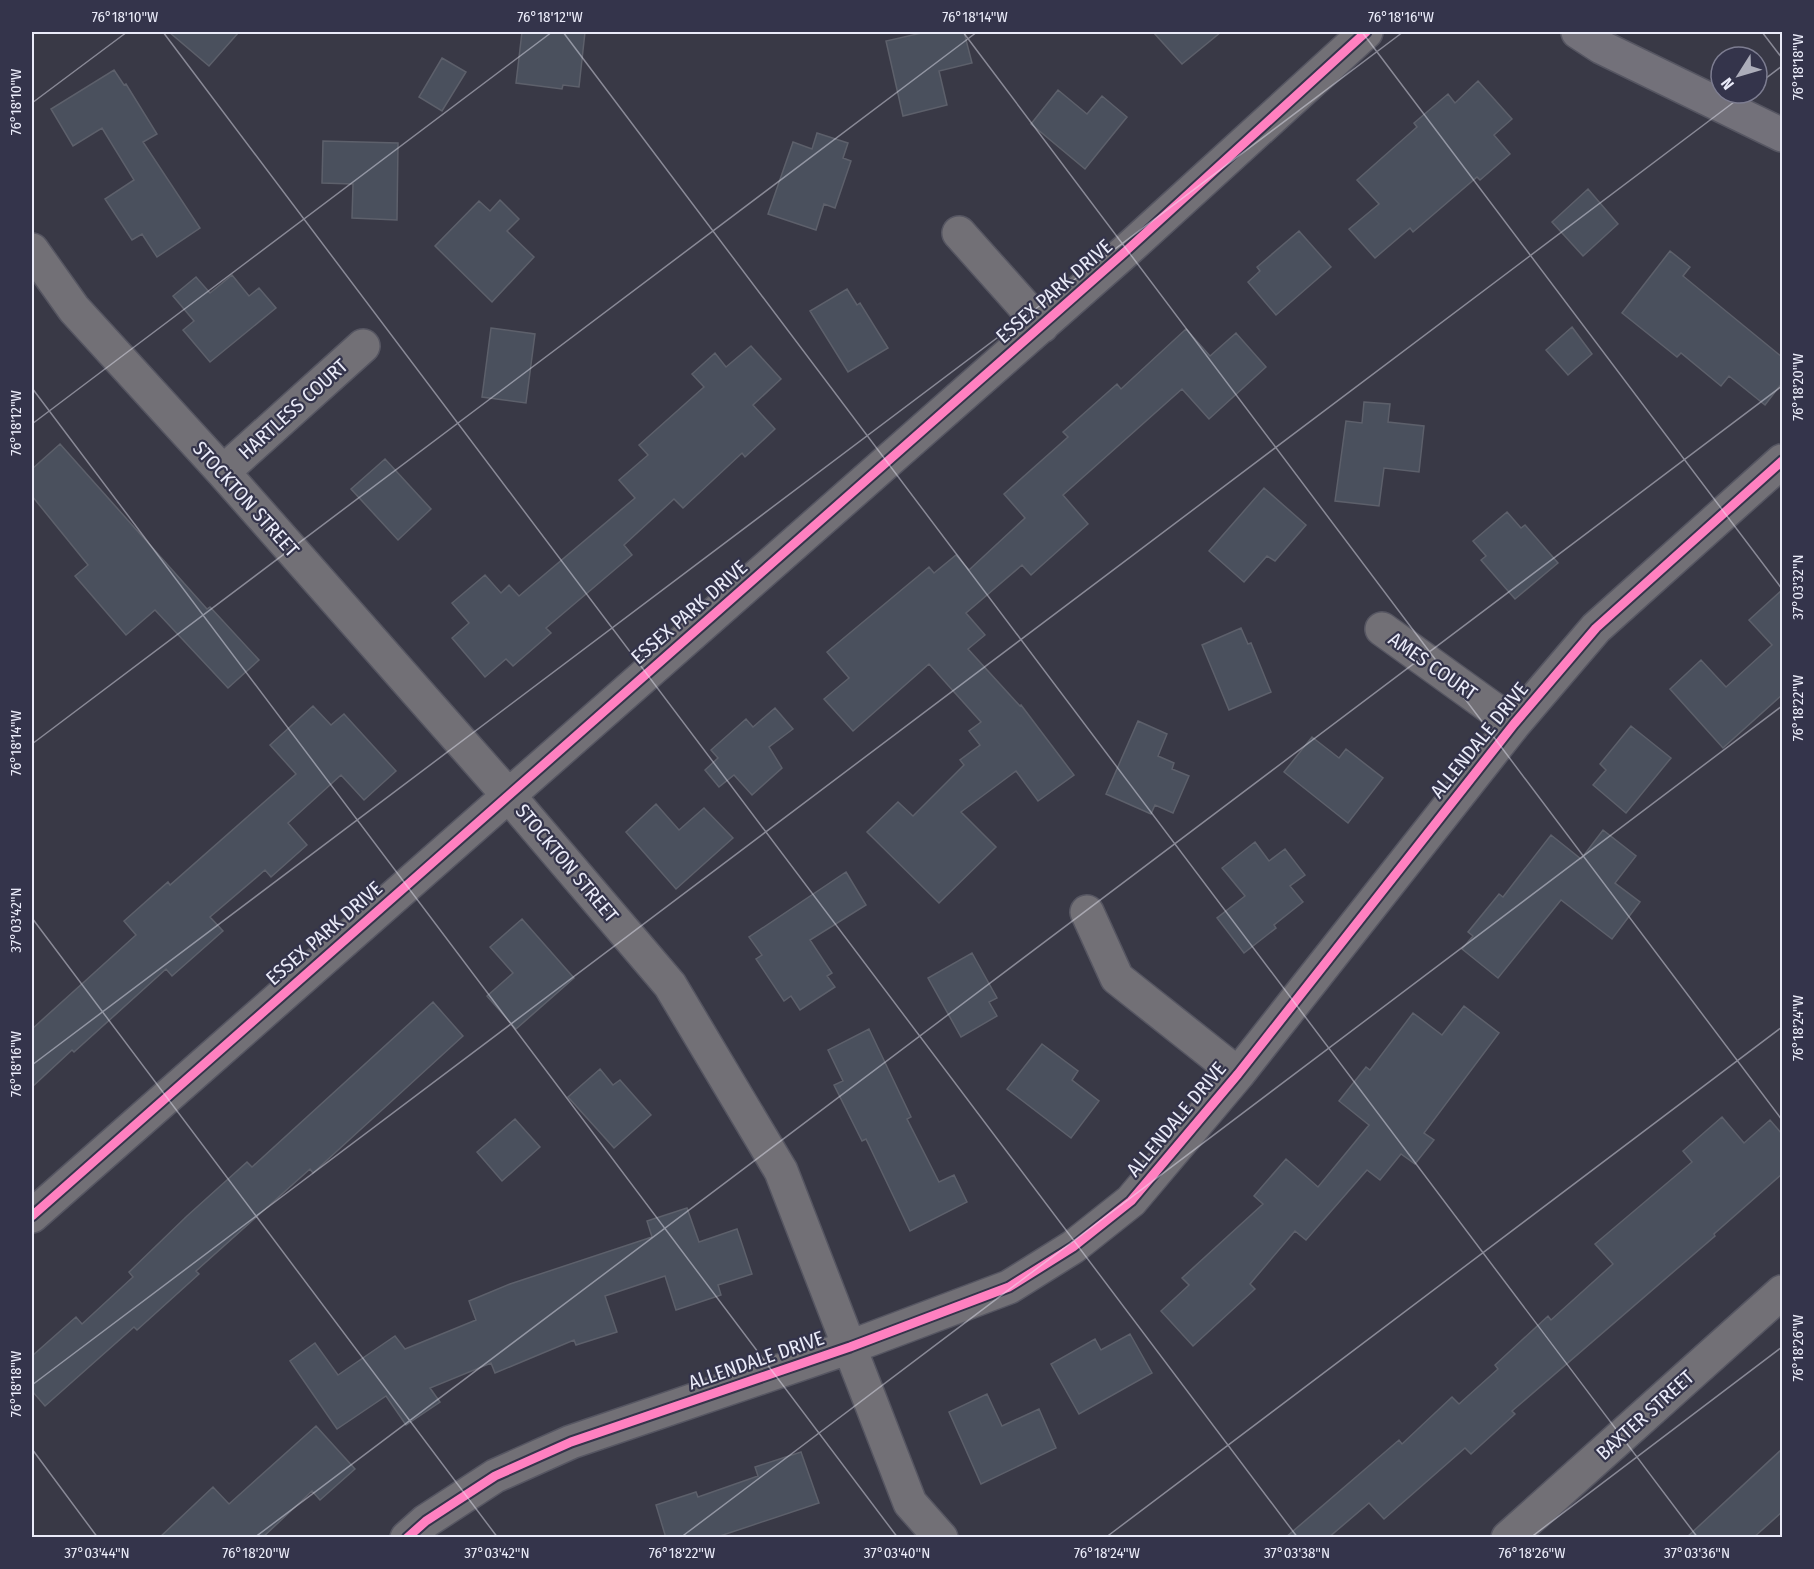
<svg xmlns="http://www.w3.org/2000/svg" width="1814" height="1569" viewBox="0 0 1814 1569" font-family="'Fira Sans Condensed',sans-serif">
<rect width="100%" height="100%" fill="#393946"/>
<path fill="#4a505d" stroke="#5d606b" stroke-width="1.5" d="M169,32H239L209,66Z
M522,32H585L579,87L563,85L562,89L516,83Z
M926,32H964L972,63L939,71L947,105L903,116L886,41Z
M1153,32H1221L1182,64Z
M442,58L466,72L442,111L419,97Z
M114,70L124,85L126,84L157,134L143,142L200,228L157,257L142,234L132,240L105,199L134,180L102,128L73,146L51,109Z
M1478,81L1512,119L1494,135L1510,154L1480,180L1477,177L1413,232L1410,228L1375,258L1349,229L1379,204L1357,180L1417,127L1414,123L1448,94L1455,103Z
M1058,90L1087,114L1102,96L1127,117L1085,169L1031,124Z
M817,133L848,143L843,158L851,161L835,208L824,204L816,230L768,214L793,142L812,149Z
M323,141L398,143L397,220L352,218L353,184L322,183Z
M1588,189L1618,224L1583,256L1552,222Z
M500,200L519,219L507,231L534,257L492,302L435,246L479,201L490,211Z
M1299,231L1331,267L1276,315L1248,282L1260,271L1257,267Z
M1670,251L1690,267L1683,276L1782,357V383L1765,405L1729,376L1721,386L1681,353L1677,357L1622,313Z
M232,275L249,296L259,288L276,308L210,362L183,330L194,321L173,296L196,277L210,293Z
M847,289L857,305L860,303L888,348L848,372L810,311Z
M1572,327L1592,354L1568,375L1546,350Z
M491,328L535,334L526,403L482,397Z
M1186,329L1210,356L1236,333L1266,367L1209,419L1182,389L1063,495L1088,524L1031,575L1022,565L966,613L985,635L968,649L1020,706L1021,705L1074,775L1038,801L1016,771L961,812L996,847L939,903L867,832L898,802L913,816L964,765L960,760L980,745L969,731L981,722L929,664L853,731L824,699L849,678L827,652L929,567L934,573L956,555L969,570L1025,518L1004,494L1068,437L1063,432L1117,384L1121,389Z
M751,346L781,379L753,405L775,429L745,457L742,453L683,508L674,499L624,545L632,555L546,628L551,633L513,666L506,659L485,677L452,638L469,623L452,603L485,575L501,593L509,585L519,596L635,498L619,480L648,455L639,445L704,387L692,374L715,353L726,367Z
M1364,402L1390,404L1388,422L1424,426L1419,472L1384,468L1379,506L1335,501L1346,421L1362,423Z
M60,444L207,609L210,607L259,660L228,688L155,610L126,635L75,576L88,565L32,496V469Z
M385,459L431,509L398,540L351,489Z
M1264,488L1306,525L1275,561L1267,556L1244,582L1209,551Z
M1507,512L1521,528L1525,525L1558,563L1515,599L1481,560L1486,556L1473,541Z
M1782,590V695L1723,748L1670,689L1701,660L1726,687L1772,645L1749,620Z
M1241,628L1248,644L1251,643L1271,692L1229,710L1202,645Z
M313,706L331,725L344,714L396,771L364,800L341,775L288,823L307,845L271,877L265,870L210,917L223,931L172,976L166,969L74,1052L72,1050L32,1087V1029L136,935L124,921L168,882L170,885L296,774L270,745Z
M775,708L793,729L769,747L782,768L752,795L734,775L719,787L705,770L718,758L711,750L746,719L753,727Z
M1138,721L1167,734L1158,756L1174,763L1172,769L1189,776L1173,813L1155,805L1151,814L1106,794Z
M1631,726L1671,758L1626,813L1593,785L1606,770L1600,764Z
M1312,737L1339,758L1346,749L1383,778L1348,823L1284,772Z
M656,804L679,830L704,808L733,838L676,889L626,832Z
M1603,830L1636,856L1615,883L1640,902L1612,939L1561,900L1498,978L1462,949L1473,936L1468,932L1499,894L1503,897L1551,835L1581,859Z
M1255,842L1269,861L1285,849L1305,875L1290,886L1303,902L1274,925L1276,928L1244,953L1217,918L1245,896L1222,868Z
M846,872L866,905L810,940L832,973L827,976L835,987L800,1010L791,996L784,1001L756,959L762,955L749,937Z
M522,919L574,978L516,1029L487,996L513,973L490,947Z
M972,953L997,998L989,1002L997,1016L961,1037L928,978Z
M433,1002L463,1036L313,1173L310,1169L196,1271L199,1274L137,1330L134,1327L45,1406L32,1391V1356L76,1317L82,1324L133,1277L129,1272L187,1216L247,1162L252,1167Z
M1464,1006L1499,1033L1424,1133L1434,1140L1415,1164L1401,1154L1380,1180L1367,1170L1306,1240L1295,1231L1250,1284L1255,1289L1193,1346L1161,1311L1189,1285L1182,1278L1263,1204L1254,1196L1286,1159L1318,1187L1369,1125L1339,1101L1366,1067L1370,1070L1413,1013L1442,1035Z
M869,1029L911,1117L907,1119L939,1182L954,1175L967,1202L910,1231L866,1139L862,1141L834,1085L843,1081L828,1050Z
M1042,1044L1078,1071L1072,1080L1099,1101L1071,1138L1007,1089Z
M600,1069L613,1085L620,1080L651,1115L614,1148L568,1097Z
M1722,1117L1744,1143L1770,1120L1782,1134V1174L1714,1234L1715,1236L1512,1411L1515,1414L1471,1454L1465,1448L1384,1519L1369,1503L1328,1538H1285L1399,1440L1402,1444L1452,1397L1459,1404L1498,1369L1495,1365L1548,1316L1551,1320L1613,1264L1595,1244L1692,1162L1683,1151Z
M515,1119L540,1147L502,1181L477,1152Z
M687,1208L699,1242L737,1229L752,1274L718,1285L721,1295L676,1310L665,1276L605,1296L617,1332L576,1345L574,1340L495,1373L491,1363L430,1388L440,1402L406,1425L386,1396L337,1429L290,1361L315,1343L338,1375L395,1336L405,1349L476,1320L469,1301L510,1284L652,1237L647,1221Z
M1130,1334L1152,1373L1079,1414L1051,1364L1095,1339L1101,1350Z
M987,1394L1002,1426L1039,1409L1056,1448L981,1484L949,1412Z
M316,1426L355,1469L320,1500L312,1491L262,1538H159L213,1487L229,1504Z
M1782,1449V1512L1753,1538H1686Z
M801,1452L819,1503L714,1538H666L656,1505L696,1492L698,1497L758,1476L755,1467Z"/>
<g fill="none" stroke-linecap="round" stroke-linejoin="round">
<defs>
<path id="minor" d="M959,233L1042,326
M32,250L74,309L223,472L508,795L670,985L781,1171L910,1503L941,1538
M223,472L363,346
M1382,629L1514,724
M1087,912L1117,978L1238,1074
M32,1216L1127,250L1366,32
M407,1538L426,1521L495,1476L571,1442L850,1347L1009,1287L1073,1247L1131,1201L1238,1074L1514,724L1596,628L1782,461
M1508,1538L1782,1292"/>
<path id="major" d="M1578,32L1601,47L1782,135"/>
</defs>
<use href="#minor" stroke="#565662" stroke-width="36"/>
<use href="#major" stroke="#565662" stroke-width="36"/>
<use href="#minor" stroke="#727076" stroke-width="33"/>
<use href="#major" stroke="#73717a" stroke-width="33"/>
<defs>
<path id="cycleway" d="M32,1216L1127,250L1366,32
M407,1538L426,1521L495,1476L571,1442L850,1347L1009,1287L1073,1247L1131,1201L1238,1074L1514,724L1596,628L1782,461"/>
</defs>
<use href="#cycleway" stroke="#34344b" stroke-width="13"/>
<use href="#cycleway" stroke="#ff80c0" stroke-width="9"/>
</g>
<path fill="none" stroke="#eaebf9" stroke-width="1.5" stroke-opacity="0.45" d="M163,32L1298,1538M563,32L1698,1538M963,32L1782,1120M1362,32L1782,589M1762,32L1782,58M1757,85L1782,66M32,103L127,32M32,388L898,1538M32,424L552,32M32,744L977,32M32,918L498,1538M32,1065L1403,32M32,1385L1746,93M32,1449L98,1538M254,1538L1782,386M680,1538L1782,706M1105,1538L1782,1027M1530,1538L1782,1347"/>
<g text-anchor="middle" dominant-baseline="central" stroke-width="4.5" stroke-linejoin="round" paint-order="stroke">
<g font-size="20" fill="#eaebf9" stroke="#34344b">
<text transform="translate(1054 291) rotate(-41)">ESSEX PARK DRIVE</text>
<text transform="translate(293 409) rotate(-42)">HARTLESS COURT</text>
<text transform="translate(246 499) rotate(48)">STOCKTON STREET</text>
<text transform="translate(689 612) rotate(-41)">ESSEX PARK DRIVE</text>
<text transform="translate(1433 666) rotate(35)">AMES COURT</text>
<text transform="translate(1479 740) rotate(-51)">ALLENDALE DRIVE</text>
<text transform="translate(567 863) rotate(50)">STOCKTON STREET</text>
<text transform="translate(324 933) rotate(-41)">ESSEX PARK DRIVE</text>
<text transform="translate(1176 1119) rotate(-50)">ALLENDALE DRIVE</text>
<text transform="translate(756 1360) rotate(-19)">ALLENDALE DRIVE</text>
<text transform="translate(1645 1415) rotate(-42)">BAXTER STREET</text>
</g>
</g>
<rect width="1814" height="1569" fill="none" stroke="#34344b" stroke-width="66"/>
<g transform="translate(1739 75) rotate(233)"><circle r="28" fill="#34344b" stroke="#7d7d91" stroke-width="1.5"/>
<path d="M0-4.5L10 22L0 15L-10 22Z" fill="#acadba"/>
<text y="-9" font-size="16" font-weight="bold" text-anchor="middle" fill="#eaebf9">N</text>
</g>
<rect x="33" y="33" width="1748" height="1503" fill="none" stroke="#eaebf9" stroke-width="2"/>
<g font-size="15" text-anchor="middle" fill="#eaebf9">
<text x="125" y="22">76°18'10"W</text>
<text x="550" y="22">76°18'12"W</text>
<text x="975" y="22">76°18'14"W</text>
<text x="1401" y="22">76°18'16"W</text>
<text transform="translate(1798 67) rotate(-90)" y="5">76°18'18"W</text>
<text transform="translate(16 102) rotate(-90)" y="5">76°18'10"W</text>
<text transform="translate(1798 387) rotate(-90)" y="5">76°18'20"W</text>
<text transform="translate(16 423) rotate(-90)" y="5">76°18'12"W</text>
<text transform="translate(1798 587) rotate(-90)" y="5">37°03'32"N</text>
<text transform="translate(1798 708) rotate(-90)" y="5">76°18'22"W</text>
<text transform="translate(16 743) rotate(-90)" y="5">76°18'14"W</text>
<text transform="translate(16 920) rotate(-90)" y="5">37°03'42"N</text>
<text transform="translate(1798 1028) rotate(-90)" y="5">76°18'24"W</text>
<text transform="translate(16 1064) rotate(-90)" y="5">76°18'16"W</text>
<text transform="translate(1798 1348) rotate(-90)" y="5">76°18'26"W</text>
<text transform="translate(16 1384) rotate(-90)" y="5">76°18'18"W</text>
<text x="97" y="1558">37°03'44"N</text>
<text x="256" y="1558">76°18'20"W</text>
<text x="497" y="1558">37°03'42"N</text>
<text x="682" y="1558">76°18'22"W</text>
<text x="897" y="1558">37°03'40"N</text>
<text x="1107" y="1558">76°18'24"W</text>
<text x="1297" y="1558">37°03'38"N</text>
<text x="1532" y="1558">76°18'26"W</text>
<text x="1697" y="1558">37°03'36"N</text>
</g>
</svg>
